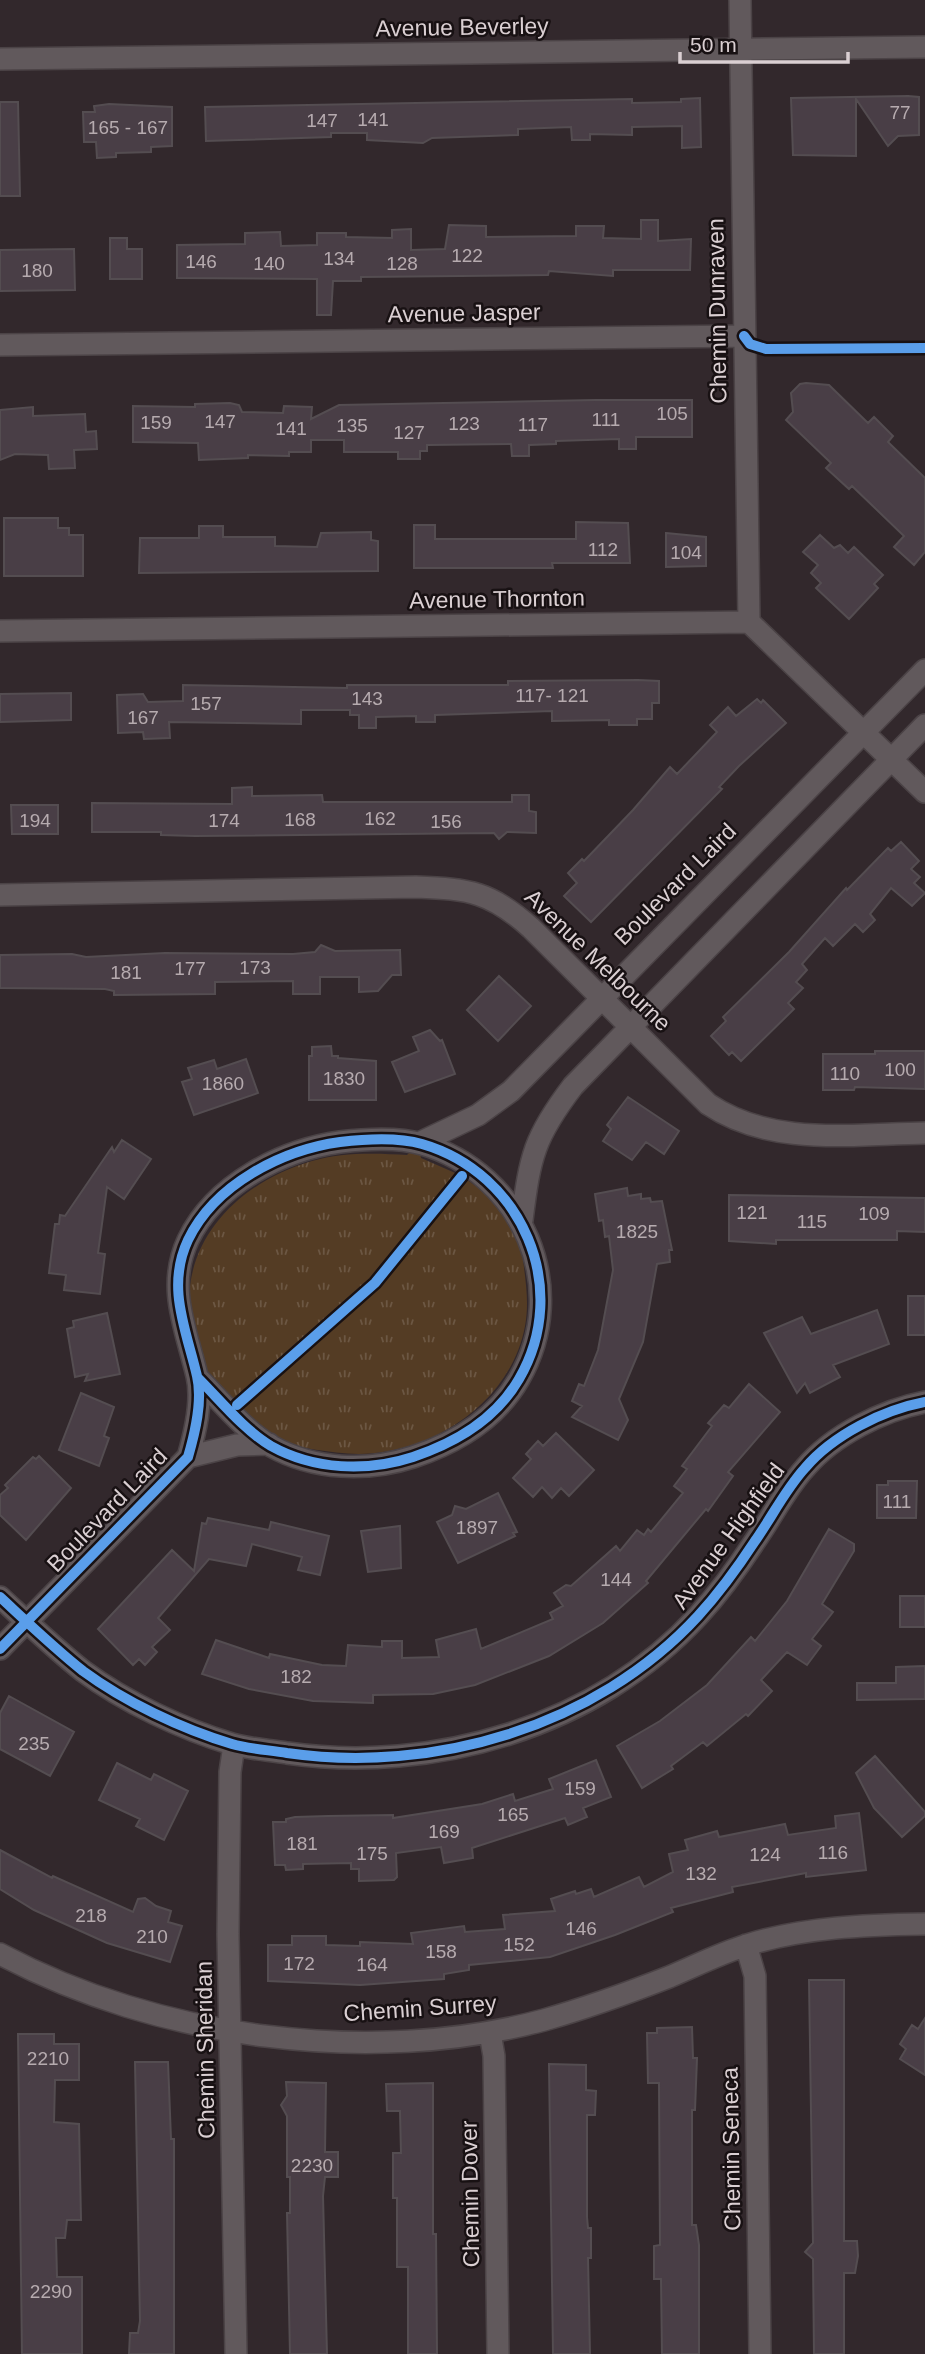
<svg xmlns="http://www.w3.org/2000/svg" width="925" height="2354" viewBox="0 0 925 2354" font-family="Helvetica,sans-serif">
<defs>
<pattern id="park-tufts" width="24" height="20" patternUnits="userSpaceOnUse" patternTransform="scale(1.75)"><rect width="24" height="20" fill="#543c24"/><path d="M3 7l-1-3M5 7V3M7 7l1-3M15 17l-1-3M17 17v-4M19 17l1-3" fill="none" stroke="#6c5743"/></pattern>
</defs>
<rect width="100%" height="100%" fill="#32282c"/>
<path fill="url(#park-tufts)" d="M419,1143L421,1158L462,1176L522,1220C518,1256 532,1289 525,1326C511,1402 433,1453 359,1454C329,1454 299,1445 269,1444L259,1423L198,1378L205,1364C159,1271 219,1188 312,1161C342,1152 376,1153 407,1155Z"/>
<path fill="#493e46" stroke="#544d51" stroke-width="2" d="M908,96L919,97V135L898,136L888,146L856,99V156L793,155L791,98Z
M700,98L701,147L682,148V126L632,127V135L590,134V140H572L571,127L518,129V135L432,138L423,143L367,140V133H331V137L206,141L205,107L632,99V103L681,102V99Z
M0,102H18L20,196H0Z
M109,104L172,107V146L151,147V152L116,153V157L97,158L96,142H84L83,112H95L94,106Z
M641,220H658V241L691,239L690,270H613V276L549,271L548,275L361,277V281H333L331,315H317V279L177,278V245L245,244V233L280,232L281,246L317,245V233H346V237L392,238V230L411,229V250L445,249L449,225L486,226V237L576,236V226H604L603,238L641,239Z
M110,238H127V249H142V279H110Z
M74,249L75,290L0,291V250Z
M806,383L829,385L868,423L874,417L893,436L888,442L925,478V552L914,565L894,547L904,536L852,486L849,489L826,468L831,463L786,420L793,412L791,393L800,384Z
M595,400H692V437H636V449H619V439L556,441V444L529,445V456H512L511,444L427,445V451H420V459H398V452H344V440H311V452H289V456L248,455V458L199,460L198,443L133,442V406L195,407V404L230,403L239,405L242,412L283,413L284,406L312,407L311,419L339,405Z
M33,407V416L85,414L86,432L96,431L97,449L74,450L75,468L49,469L48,455L15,454L0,460V410Z
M4,518H58V528H69V535H83V576H4Z
M576,522L628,523L630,563H552L553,568H414V525H435V539H576Z
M199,526H223V537H275V546L317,547L321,533L371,532V540L378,541V571L139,573L140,538H199Z
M666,533L706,537V566L666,567Z
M820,535L834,548L840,545L848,553L854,547L883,575L874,584L878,588L849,619L816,588L821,583L811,573L818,565L803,552Z
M638,680L659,681V703H652V719H637V725H609V720L552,721V711L435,715V722H416V716L376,717V728H359V715H350V710H301V724L169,722L170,738L144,739L143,732L118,733L117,695L143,694L148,702L183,701V685L347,688V685H508V681Z
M71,693V720L0,722V694Z
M757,699L761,703L763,700L786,723L739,766L719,787L722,789L591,922L564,896L577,883L568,873L582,859L584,861L633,810L670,767L677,774L717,732L710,725L728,707L736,716Z
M252,787V796L322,795L323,802H512V795H529V811L536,812V833L507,832L499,839L494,833L195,836L161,835V832H92V803L232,804V788Z
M11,805H58V834H12Z
M901,842L919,861L911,869L920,877L914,883L925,893L912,906L891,888L870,914L875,920L863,932L855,924L833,946L825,938L802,964L807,970L796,982L803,988L788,1003L794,1009L741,1061L732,1052L729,1055L711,1036L726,1021L723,1017L789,952L846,888L847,890L888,848L891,851Z
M321,945L335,951L400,950L401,975H392L378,991L359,992V977H320V994H293V981L215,982V994L114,995V991L105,989L0,988V955L72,954L86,957L165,953L293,954L315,952Z
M499,976L531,1006L498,1041L467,1010Z
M430,1030L440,1041L442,1040L455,1074L405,1092L392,1062L419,1051L413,1037Z
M331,1046L332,1056H338V1058L376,1061V1100H309V1056H312V1047Z
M875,1051H925V1089L855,1087L854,1090H823V1054H875Z
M246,1059L258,1093L194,1115L182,1082L192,1079L188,1068L214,1060L217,1069Z
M628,1097L679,1131L664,1154L646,1142L632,1160L603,1141L611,1129L607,1125Z
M122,1140L151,1159L124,1199L107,1187L98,1253L105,1254L100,1294L64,1290L66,1275L49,1273L55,1224H59L60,1215L65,1216L112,1147L114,1152Z
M627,1188L628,1196L641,1194V1199L650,1198L651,1202L662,1201L672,1250H669L670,1262L657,1264L643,1342L619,1399L628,1420L618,1440L572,1417L582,1406L572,1401L579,1384L584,1386L598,1350L613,1270L609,1236L605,1237L603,1220L599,1221L595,1194Z
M729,1195L925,1198V1232L897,1231V1240H776V1244L729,1241Z
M908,1296H925V1335H908Z
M877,1310L889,1344L833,1365L840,1377L810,1393L805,1383L797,1393L764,1333L802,1317L811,1334Z
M107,1313L120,1374L85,1381L88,1374L75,1377L67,1329L74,1327L73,1321Z
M749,1384L780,1412L728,1472L733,1476L708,1511L706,1509L646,1581L648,1583L603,1623L549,1656L475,1685L433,1694L373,1695V1703L313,1701L249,1689L202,1674L216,1640L269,1658L270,1654L322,1665L346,1666L348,1645L382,1647V1641H402V1658L439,1657L436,1640L476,1629L481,1649L553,1619L550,1613L563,1606L554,1593L566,1585L571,1586L616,1546L620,1551L637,1530L644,1535L648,1529L651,1532L683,1493L674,1486L687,1469L682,1466L712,1426L708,1423L724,1405L729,1408Z
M81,1393L114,1407L104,1436L109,1438L99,1466L59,1450Z
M556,1433L594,1470L569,1496L561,1488L552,1498L542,1487L533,1497L513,1478L531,1459L526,1454L538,1441L543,1446Z
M39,1456L71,1488L26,1540L0,1515V1495L8,1488L5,1485L33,1457L36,1459Z
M888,1481H917L916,1518H877V1485H888Z
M498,1493L517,1532L513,1533L515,1536L458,1563L437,1522L452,1515L455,1506L466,1509Z
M208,1518L269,1530L271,1522L329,1536L320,1575L298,1570L302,1557L252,1544L246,1566L209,1559L158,1618L170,1630L152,1647L157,1652L145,1665L139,1659L133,1665L98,1629L172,1550L194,1571L202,1523L206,1524Z
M400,1526L401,1568L368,1572L361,1531Z
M829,1529L854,1544V1551L822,1604L833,1612L812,1639L821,1646L807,1665L787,1652L761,1680L772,1691L748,1716L746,1714L707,1746L703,1742L671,1766L673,1769L642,1788L617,1746L660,1721L707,1685L751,1637L755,1641L787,1601Z
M900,1596H925V1627H900Z
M925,1666V1699L857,1700V1683H896V1667Z
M9,1696L74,1732L50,1776L0,1749V1713Z
M875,1756L925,1812V1816L902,1837L874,1808L856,1773Z
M596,1760L611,1797L583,1808L587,1817L568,1825L565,1818L472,1848L473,1858L444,1863L441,1847L396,1853L397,1877L394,1880L359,1881V1869H351V1863L303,1864V1869L286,1870L285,1865H275L273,1822H286V1819L295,1817L328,1816L393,1815V1818L482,1804L513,1794L515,1801L553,1789L549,1779Z
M117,1763L151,1780L154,1774L188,1791L164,1840L136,1826L140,1819L99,1800Z
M859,1813L866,1870L806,1877V1873L732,1887L733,1892L671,1908L673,1912L615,1935L550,1957L469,1965V1970L444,1974V1979L360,1985L268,1981V1945H292V1936H326V1945L360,1946V1942L413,1944L411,1933L464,1926L465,1932L505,1929L503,1915L555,1911L551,1899L575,1891L576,1894L591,1889L594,1897L639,1877L644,1887L673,1872L669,1854L688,1850L685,1840L717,1831L719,1837L785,1824L788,1835L836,1828L835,1816Z
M0,1850L52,1878L53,1876L133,1912L138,1899L145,1898L156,1906L171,1911L168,1922L182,1926L170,1962L107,1943L34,1910L0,1889Z
M809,1980H844V2241H857L858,2256L855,2273H844V2354H814L813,2259L805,2252L813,2243Z
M925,2018V2075L900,2059L906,2049L900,2044L912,2025L918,2029Z
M692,2027L693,2058H697L695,2110H692V2225H696L699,2245V2354H662L661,2279H654V2246L660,2245L659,2083H648L647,2033H657V2028Z
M18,2034H54V2044H79V2080H55L54,2122L79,2124L81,2220H67L65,2238H56L57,2277H82V2354H22Z
M135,2062H168L171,2139H174V2354H129L130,2333H138L140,2321Z
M549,2064L586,2065V2090L596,2091L595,2115H587V2217L588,2228H591V2258H588L590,2354H553Z
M286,2082L326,2083L325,2152H338V2177H325L323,2196L327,2354H290L287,2213H290V2177H287V2116L281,2105L287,2096Z
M433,2083V2234H436L437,2354H408V2267H397V2198H393V2153H401L400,2111H387L386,2084Z"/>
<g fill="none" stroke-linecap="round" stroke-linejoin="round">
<defs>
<path id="street" d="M740,0L749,622
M0,59L925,47
M0,345L744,336
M0,631L749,622L925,792
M0,895L416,887C470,889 491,892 531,928L708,1104C772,1147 852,1134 925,1133
M419,1143L478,1115L511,1091L925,670
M522,1220C530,1156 534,1137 573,1086L925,725
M188,1457L237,1445L269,1444
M0,1597C27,1622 54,1648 83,1671C125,1702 182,1729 232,1744C249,1749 269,1750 287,1753C433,1774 596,1727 698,1616C719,1593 738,1567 755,1541C772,1517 785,1490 805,1468C833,1435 883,1410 925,1402
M0,1649L188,1457C195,1433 203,1401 197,1376C186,1329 166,1287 188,1240C215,1184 282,1150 340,1142C365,1139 398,1137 422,1144C522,1173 572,1288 519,1379C496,1419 455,1443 413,1457C367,1472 314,1470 271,1446C244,1430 220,1400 198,1378
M234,1745L230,1772L228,1934L236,2354
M746,1945L755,1976L760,2354
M0,1954C158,2038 370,2067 544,2020C586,2008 628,1993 669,1977C695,1966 721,1953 747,1945C805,1927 865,1925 925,1924
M490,2033L494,2056L498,2354"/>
</defs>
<use href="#street" stroke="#4b4346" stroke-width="24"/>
<use href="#street" stroke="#61595c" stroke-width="21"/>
<defs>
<path id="cycleway" d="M744,336L750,344L766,349L925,348
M237,1405L375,1283L462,1176
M0,1597C27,1622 54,1648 83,1671C125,1702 182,1729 232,1744C249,1749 269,1750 287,1753C433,1774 596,1727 698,1616C719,1593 738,1567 755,1541C772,1517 785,1490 805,1468C833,1435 883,1410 925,1402
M0,1649L188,1457C195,1433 203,1401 197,1376C186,1329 166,1287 188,1240C215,1184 282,1150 340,1142C365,1139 398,1137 422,1144C522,1173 572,1288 519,1379C496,1419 455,1443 413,1457C367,1472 314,1470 271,1446C244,1430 220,1400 198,1378"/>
</defs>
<use href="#cycleway" stroke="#181113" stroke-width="15"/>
<use href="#cycleway" stroke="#5a9eea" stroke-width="10"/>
</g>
<g text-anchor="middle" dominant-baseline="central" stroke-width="5" stroke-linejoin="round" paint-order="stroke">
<g font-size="19" fill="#b6abaf">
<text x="900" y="112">77</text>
<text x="373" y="119">141</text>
<text x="322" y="120">147</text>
<text x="128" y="127">165 - 167</text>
<text x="467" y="255">122</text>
<text x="339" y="258">134</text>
<text x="201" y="261">146</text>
<text x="269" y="263">140</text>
<text x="402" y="263">128</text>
<text x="37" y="270">180</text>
<text x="672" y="413">105</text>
<text x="606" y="419">111</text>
<text x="220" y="421">147</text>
<text x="156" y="422">159</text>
<text x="464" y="423">123</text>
<text x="533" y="424">117</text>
<text x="352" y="425">135</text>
<text x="291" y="428">141</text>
<text x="409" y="432">127</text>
<text x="603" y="549">112</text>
<text x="686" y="552">104</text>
<text x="552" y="695">117- 121</text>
<text x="367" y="698">143</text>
<text x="206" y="703">157</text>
<text x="143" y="717">167</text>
<text x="380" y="818">162</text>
<text x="300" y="819">168</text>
<text x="35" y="820">194</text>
<text x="224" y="820">174</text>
<text x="446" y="821">156</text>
<text x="255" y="967">173</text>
<text x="190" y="968">177</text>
<text x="126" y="972">181</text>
<text x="900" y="1069">100</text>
<text x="845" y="1073">110</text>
<text x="344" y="1078">1830</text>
<text x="223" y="1083">1860</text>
<text x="752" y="1212">121</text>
<text x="874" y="1213">109</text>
<text x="812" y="1221">115</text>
<text x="637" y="1231">1825</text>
<text x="897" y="1501">111</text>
<text x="477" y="1527">1897</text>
<text x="616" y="1579">144</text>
<text x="296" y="1676">182</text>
<text x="34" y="1743">235</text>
<text x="580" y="1788">159</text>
<text x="513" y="1814">165</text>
<text x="444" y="1831">169</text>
<text x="302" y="1843">181</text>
<text x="833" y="1852">116</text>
<text x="372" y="1853">175</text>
<text x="765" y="1854">124</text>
<text x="701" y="1873">132</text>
<text x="91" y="1915">218</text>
<text x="581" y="1928">146</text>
<text x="152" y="1936">210</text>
<text x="519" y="1944">152</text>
<text x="441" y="1951">158</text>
<text x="299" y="1963">172</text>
<text x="372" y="1964">164</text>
<text x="48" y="2058">2210</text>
<text x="312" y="2165">2230</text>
<text x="51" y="2291">2290</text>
</g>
<g font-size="23" fill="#dacfd2" stroke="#181113">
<text transform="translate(462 27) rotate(-1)">Avenue Beverley</text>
<text transform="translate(717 311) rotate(-91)">Chemin Dunraven</text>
<text transform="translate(464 313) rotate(-1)">Avenue Jasper</text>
<text transform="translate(497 599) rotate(-1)">Avenue Thornton</text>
<text transform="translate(675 884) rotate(-45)">Boulevard Laird</text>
<text transform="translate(598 960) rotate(44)">Avenue Melbourne</text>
<text transform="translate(107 1510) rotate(-46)">Boulevard Laird</text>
<text transform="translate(728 1536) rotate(-54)">Avenue Highfield</text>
<text transform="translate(420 2008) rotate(-4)">Chemin Surrey</text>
<text transform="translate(205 2050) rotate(-91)">Chemin Sheridan</text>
<text transform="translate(731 2149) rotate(-91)">Chemin Seneca</text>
<text transform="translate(470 2194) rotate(-91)">Chemin Dover</text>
</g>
</g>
<path d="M680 52v10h168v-10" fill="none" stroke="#dacfd2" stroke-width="3.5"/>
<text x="690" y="52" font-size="21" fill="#dacfd2" stroke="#181113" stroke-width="5" paint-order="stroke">50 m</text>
</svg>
